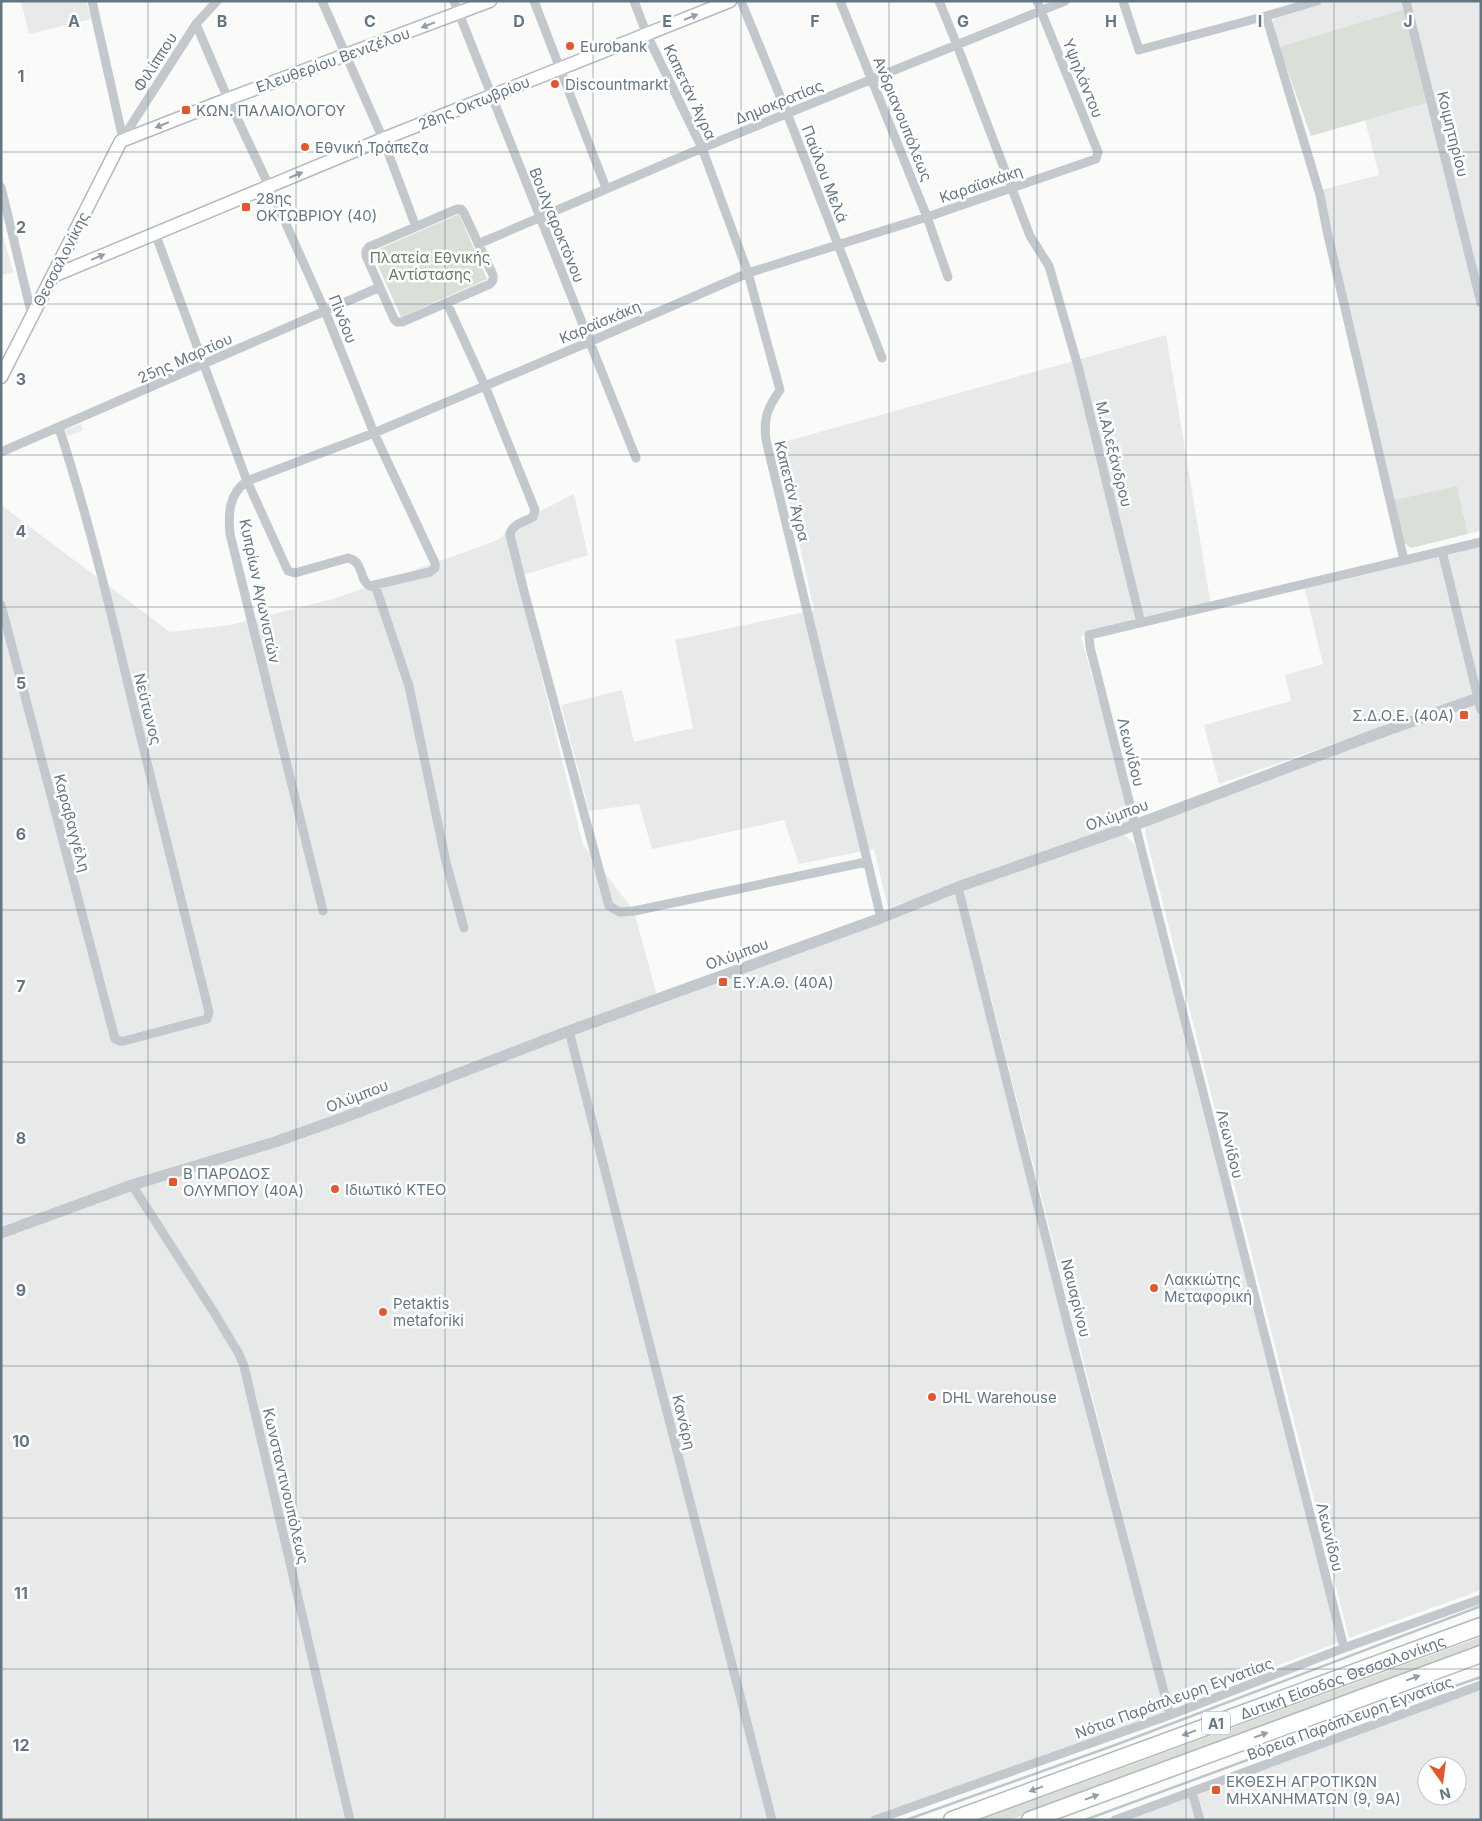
<svg xmlns="http://www.w3.org/2000/svg" width="1482" height="1821" viewBox="0 0 1482 1821" font-family="Inter,sans-serif">
<rect width="100%" height="100%" fill="#fafaf8"/>
<path fill="#e8e9e9" fill-rule="evenodd" d="M21,1H86L91,19L29,34Z
M1329,1H1402L1404,9L1279,47L1272,23L1278,15Z
M1409,1H1481V290Z
M1429,102L1481,311V531L1468,534L1457,486L1394,500L1321,190L1379,175L1365,120Z
M1,228L13,272L1,275Z
M1166,335L1211,606L1081,636L1131,821L888,908L874,849L799,864L784,820L652,849L639,804L589,811L561,705L622,690L634,742L693,728L675,640L814,610L777,444Z
M81,424L83,430L67,436L65,430Z
M574,494L588,555L517,577L583,845L634,911L657,996L958,887L1170,1715L875,1820H1V505L170,632L230,625L333,599L493,542L502,537L508,528Z
M1481,543V688L1474,690L1475,694L1219,784L1204,725L1291,701L1285,675L1323,664L1304,586Z
M1481,701V1590L1349,1638L1145,833L1146,826L1152,822Z
M1116,834L1126,836L1135,845L1338,1640L1337,1643L1178,1703L1169,1697L964,892L968,886Z
M1481,1689V1820H1123ZM1427,1766H1457V1796H1427Z"/>
<path fill="#dadfd7" d="M1404,9L1429,102L1311,136L1279,47Z
M459,214L487,279L401,317L372,252Z
M1457,486L1468,534L1411,548L1403,542L1394,500Z
M1481,1637V1647L1009,1820H980Z"/>
<g fill="none" stroke-linecap="round" stroke-linejoin="round">
<path stroke="#bbc7cb" stroke-width="2.5" d="M906,1820L1118,1744L1481,1606
M1085,1820L1345,1724L1481,1677"/>
<defs>
<path id="secondary" d="M53,276L383,139L730,1
M1,377L121,141L228,99L490,1"/>
<g id="motorway">
<path id="s1" d="M952,1820L1481,1626"/>
<path d="M1030,1820L1481,1654"/>
</g>
</defs>
<use href="#secondary" stroke="#b3babf" stroke-width="15"/>
<use href="#motorway" stroke="#b4b9bd" stroke-width="19"/>
<path stroke="#c3c8cc" stroke-width="9" d="M92,1L123,139
M322,1L383,139L416,227
M454,1L636,458
M534,1L606,188
M634,1L647,35L702,148L748,273L780,390C768,407 763,418 766,440L881,918
M741,1L787,113L882,358
M840,1L927,217L948,277
M939,1L957,45L1030,236L1049,266L1079,370L1141,623
M1123,1L1139,50L1266,16L1317,1
M1406,1L1481,303
M1266,16L1320,195L1327,231L1404,560
M196,24L228,99L269,186L325,311L374,433L435,563V568L430,572L370,586C358,580 365,562 348,558L295,573L288,571L247,481L374,433L589,342L748,273L927,217L1096,159L1098,152L1037,1
M121,141L196,24L217,1
M1,187L32,316
M457,209H461L464,213L493,275V280L490,284L402,322H397L394,319L366,256V251L369,247Z
M155,233L247,481C229,494 228,513 230,534L323,911
M478,244L702,148L1065,1
M447,303L485,386L535,510L533,517C525,522 511,524 510,535L525,595L609,906L620,912L634,911L866,862
M1,452L380,287
M1442,551L1481,710
M375,585L409,686L446,862L464,928
M1,605L115,1039L120,1041H124L207,1019L209,1012C184,914 160,816 136,718C113,620 90,523 59,428
M958,887L1069,1330L1170,1715
M569,1031L772,1820
M132,1185L215,1314L239,1354L244,1366L350,1820
M1344,1648L1090,647L1089,635L1481,542
M1192,1792L1200,1820
M875,1820L1170,1715L1344,1648L1481,1599
M1115,1820L1481,1685"/>
<path stroke="#c3c8cc" stroke-width="11" d="M1,1233L132,1185L275,1142L348,1116L569,1031L881,918L958,887L1135,825L1371,736L1481,697"/>
<use href="#secondary" stroke="#fff" stroke-width="12"/>
<use href="#motorway" stroke="#fff" stroke-width="16"/>
</g>
<defs><path id="oneway-solid" d="M-6-.8H1V-3.2L6.5 0L1 3.2V.8H-6Z" transform="scale(1.25)"/></defs>
<g fill="#939fa8">
<use href="#oneway-solid" transform="translate(691 17) rotate(-22)"/>
<use href="#oneway-solid" transform="translate(428 25) rotate(159)"/>
<use href="#oneway-solid" transform="translate(162 125) rotate(158)"/>
<use href="#oneway-solid" transform="translate(296 175) rotate(-22)"/>
<use href="#oneway-solid" transform="translate(98 257) rotate(-23)"/>
<use href="#oneway-solid" transform="translate(1413 1678) rotate(-20)"/>
<use href="#oneway-solid" transform="translate(1189 1733) rotate(160)"/>
<use href="#oneway-solid" transform="translate(1261 1735) rotate(-20)"/>
<use href="#oneway-solid" transform="translate(1036 1789) rotate(160)"/>
<use href="#oneway-solid" transform="translate(1092 1797) rotate(-20)"/>
</g>
<path fill="none" stroke="#657683" stroke-width="1" stroke-opacity="0.55" d="M148,1V1820M296,1V1820M445,1V1820M593,1V1820M741,1V1820M889,1V1820M1037,1V1820M1186,1V1820M1334,1V1820M1,152H1481M1,304H1481M1,455H1481M1,607H1481M1,759H1481M1,910H1481M1,1062H1481M1,1214H1481M1,1366H1481M1,1518H1481M1,1669H1481"/>
<g fill="#e4572e" stroke="#fff" stroke-width="2">
<circle cx="570" cy="46" r="5"/>
<circle cx="555" cy="84" r="5"/>
<rect x="181" y="105" width="10" height="10" rx="2.5"/>
<circle cx="305" cy="147" r="5"/>
<rect x="241" y="202" width="10" height="10" rx="2.5"/>
<rect x="1459" y="710" width="10" height="10" rx="2.5"/>
<rect x="718" y="977" width="10" height="10" rx="2.5"/>
<rect x="168" y="1177" width="10" height="10" rx="2.5"/>
<circle cx="335" cy="1189" r="5"/>
<circle cx="1154" cy="1288" r="5"/>
<circle cx="383" cy="1312" r="5"/>
<circle cx="932" cy="1397" r="5"/>
<rect x="1211" y="1785" width="10" height="10" rx="2.5"/>
</g>
<g text-anchor="middle" dominant-baseline="central" stroke-width="5" stroke-linejoin="round" paint-order="stroke">
<rect fill="#fff" stroke="#939fa8" stroke-width="1" x="1202" y="1711.5" width="28" height="23" rx="4"/>
<g font-size="14" font-weight="bold" fill="#657683">
<text x="1216" y="1723">Α1</text>
</g>
<g font-size="15" fill="#657683" stroke="#fff" text-anchor="start">
<text x="580" y="46">Eurobank</text>
<text x="565" y="84">Discountmarkt</text>
<text x="196" y="110">ΚΩΝ. ΠΑΛΑΙΟΛΟΓΟΥ</text>
<text x="315" y="147">Εθνική Τράπεζα</text>
<text x="256" y="198">28ης<tspan x="256" dy="17">ΟΚΤΩΒΡΙΟΥ (40)</tspan></text>
<text x="1454" y="715" text-anchor="end">Σ.Δ.Ο.Ε. (40Α)</text>
<text x="733" y="982">Ε.Υ.Α.Θ. (40Α)</text>
<text x="183" y="1173">Β ΠΑΡΟΔΟΣ<tspan x="183" dy="17">ΟΛΥΜΠΟΥ (40Α)</tspan></text>
<text x="345" y="1189">Ιδιωτικό ΚΤΕΟ</text>
<text x="1164" y="1279">Λακκιώτης<tspan x="1164" dy="17">Μεταφορική</tspan></text>
<text x="393" y="1303">Petaktis<tspan x="393" dy="17">metaforiki</tspan></text>
<text x="942" y="1397">DHL Warehouse</text>
<text x="1226" y="1781">ΕΚΘΕΣΗ ΑΓΡΟΤΙΚΩΝ<tspan x="1226" dy="17">ΜΗΧΑΝΗΜΑΤΩΝ (9, 9Α)</tspan></text>
</g>
<g font-size="15" fill="#657683" stroke="#fff">
<text transform="translate(333 60) rotate(-20)">Ελευθερίου Βενιζέλου</text>
<text transform="translate(155 62) rotate(-57)">Φιλίππου</text>
<text transform="translate(1083 78) rotate(68)">Υψηλάντου</text>
<text transform="translate(690 92) rotate(65)">Καπετάν Άγρα</text>
<text transform="translate(779 102) rotate(-22)">Δημοκρατίας</text>
<text transform="translate(474 103) rotate(-22)">28ης Οκτωβρίου</text>
<text transform="translate(903 119) rotate(68)">Ανδριανουπόλεως</text>
<text transform="translate(1453 134) rotate(76)">Κοιμητηρίου</text>
<text transform="translate(825 174) rotate(69)">Παύλου Μελά</text>
<text transform="translate(981 184) rotate(-19)">Καραϊσκάκη</text>
<text transform="translate(557 225) rotate(68)">Βουλγαροκτόνου</text>
<text transform="translate(61 259) rotate(-63)">Θεσσαλονίκης</text>
<text transform="translate(343 319) rotate(68)">Πίνδου</text>
<text transform="translate(600 322) rotate(-23)">Καραϊσκάκη</text>
<text transform="translate(185 358) rotate(-24)">25ης Μαρτίου</text>
<text transform="translate(1114 454) rotate(76)">Μ.Αλεξάνδρου</text>
<text transform="translate(792 491) rotate(76)">Καπετάν Άγρα</text>
<text transform="translate(260 591) rotate(78)">Κυπρίων Αγωνιστών</text>
<text transform="translate(148 709) rotate(76)">Νεύτωνος</text>
<text transform="translate(1131 752) rotate(76)">Λεωνίδου</text>
<text transform="translate(1117 815) rotate(-20)">Ολύμπου</text>
<text transform="translate(72 823) rotate(75)">Καραβαγγέλη</text>
<text transform="translate(737 954) rotate(-20)">Ολύμπου</text>
<text transform="translate(357 1096) rotate(-21)">Ολύμπου</text>
<text transform="translate(1230 1144) rotate(76)">Λεωνίδου</text>
<text transform="translate(1076 1298) rotate(76)">Ναυαρίνου</text>
<text transform="translate(684 1422) rotate(76)">Κανάρη</text>
<text transform="translate(286 1486) rotate(77)">Κωνσταντινουπόλεως</text>
<text transform="translate(1330 1537) rotate(76)">Λεωνίδου</text>
<text stroke="none"><textPath href="#s1" startOffset="416">Δυτική Είσοδος Θεσσαλονίκης</textPath></text>
<text transform="translate(1174 1698) rotate(-20)">Νότια Παράπλευρη Εγνατίας</text>
<text transform="translate(1350 1718) rotate(-20)">Βόρεια Παράπλευρη Εγνατίας</text>
</g>
<g font-size="15" fill="#687a64" stroke="#fff">
<text x="430" y="257">Πλατεία Εθνικής<tspan x="430" dy="17">Αντίστασης</tspan></text>
</g>
</g>
<g font-size="16" text-anchor="middle" font-weight="bold" fill="#657683" stroke="#fff" stroke-width="5" stroke-linejoin="round" paint-order="stroke">
<text x="74" y="27">A</text>
<text x="222" y="27">B</text>
<text x="370" y="27">C</text>
<text x="519" y="27">D</text>
<text x="667" y="27">E</text>
<text x="815" y="27">F</text>
<text x="963" y="27">G</text>
<text x="1111" y="27">H</text>
<text x="1260" y="27">I</text>
<text x="1408" y="27">J</text>
<text x="21" y="82">1</text>
<text x="21" y="233">2</text>
<text x="21" y="385">3</text>
<text x="21" y="537">4</text>
<text x="21" y="689">5</text>
<text x="21" y="840">6</text>
<text x="21" y="992">7</text>
<text x="21" y="1144">8</text>
<text x="21" y="1296">9</text>
<text x="21" y="1447">10</text>
<text x="21" y="1599">11</text>
<text x="21" y="1751">12</text>
</g>
<rect width="1482" height="1821" fill="none" stroke="#657683" stroke-width="5"/>
<g transform="translate(1442 1781) rotate(166)"><circle r="24" fill="#ffffff" stroke="#c1c8cd"/>
<path d="M0-4L9 19L0 12L-9 19Z" fill="#e4572e"/>
<text y="-8" font-size="14" font-weight="bold" text-anchor="middle" fill="#657683">N</text>
</g>
</svg>
